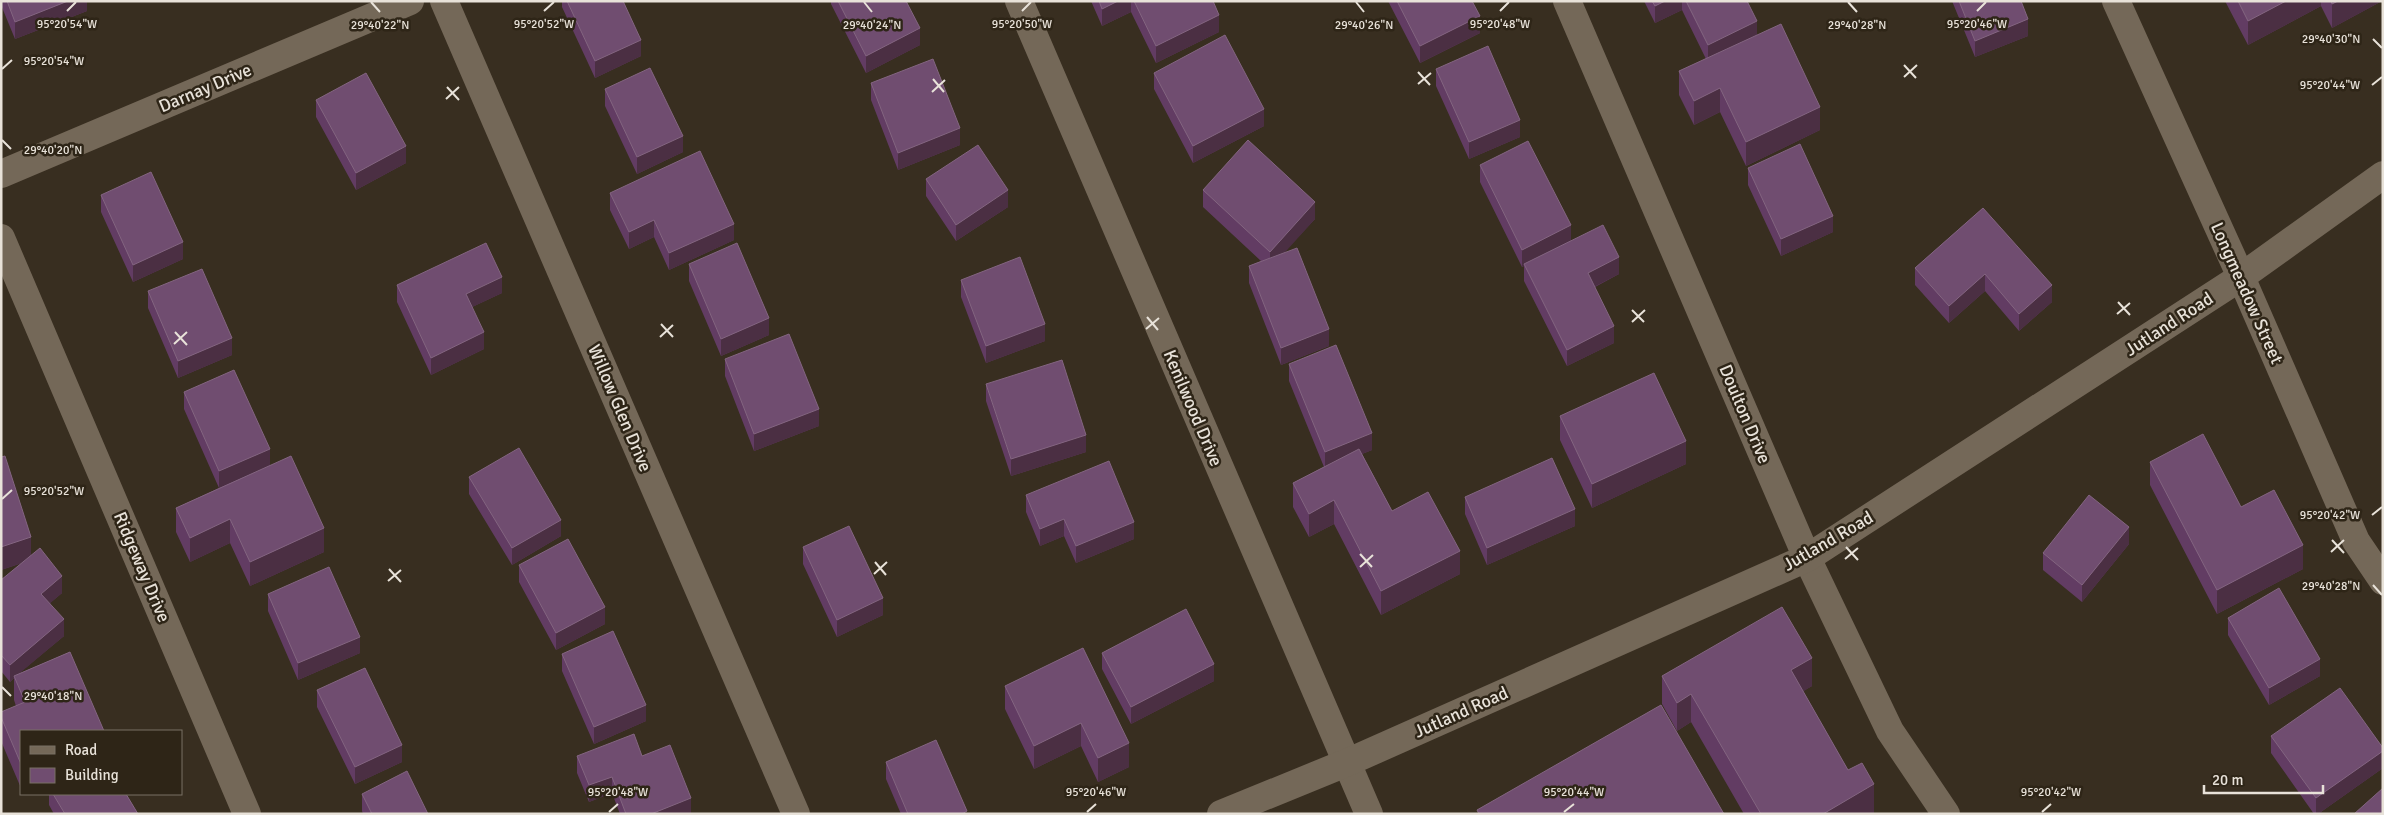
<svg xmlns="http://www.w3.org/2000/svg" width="2384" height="815" viewBox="0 0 2384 815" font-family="Signika,sans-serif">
<rect width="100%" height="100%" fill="#382e20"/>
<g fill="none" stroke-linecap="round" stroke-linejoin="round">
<path stroke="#746858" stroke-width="28" d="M444,1L796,814
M1019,1L1369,814
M1567,1L1807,558L1890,731L1946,814
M2116,1L2241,277L2356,541L2383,581
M1,174L410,1
M1,238L247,814"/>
<path stroke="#746858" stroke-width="28" d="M1221,814L1346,763L1807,558L2241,277L2383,175"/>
</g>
<path fill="#623c63" d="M1,1H87V11L15,39L1,5Z
M562,1H623L641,56L595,78L562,7Z
M831,1H906L920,45L866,73L831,4Z
M1091,1H1213L1219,32L1156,63L1131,12L1102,26Z
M1388,1H1472L1480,33L1420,63Z
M1644,1H1747L1757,35L1820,130L1746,166L1720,112L1694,125L1679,95V71L1706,59L1682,10L1655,23Z
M1952,1H2021L2028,36L1975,57Z
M2225,1H2382L2332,28L2321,6L2248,45Z
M1436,69L1520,137L1469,159L1436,86Z
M1154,73L1264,126L1193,163L1154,89Z
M871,83L960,145L898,170L871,100Z
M605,89L683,152L637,174L605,106Z
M316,100L406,163L356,190L316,117Z
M1480,165L1571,241L1619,274L1595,287L1614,343L1567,366L1524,281V266L1522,267L1480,182Z
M1748,168L1833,232L1781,256L1748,185Z
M926,179L1008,207L956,241L926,196Z
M1203,190L1315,219L1284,252L1329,346L1281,365L1249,283V266L1261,261L1203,207Z
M610,193L734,240L669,270L654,237L629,249L610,210Z
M101,195L183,259L133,282L101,212Z
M1983,208L2052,302L2019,331L1985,291L1949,323L1915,285V268Z
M689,264L769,335L721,356L689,281Z
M961,280L1045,341L986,363L961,297Z
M397,285L502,293L472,307L484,349L431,375L397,302Z
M148,291L232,355L178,378L148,308Z
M725,359L819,426L754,451L725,376Z
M1289,364L1372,450L1362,454L1392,511L1460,574L1381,615L1334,524L1309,537L1293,507V483L1324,467L1289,381Z
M986,384L1086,452L1011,476L986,401Z
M184,392L270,465L324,552L250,586L230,543L190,562L176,532V508L219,488L184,409Z
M1560,416L1686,464L1592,508L1560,440Z
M1,457L31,555L62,593L50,603L64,636L18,674L70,652L21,731V788L1,741V712L16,706L14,700V678L10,682L1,671V580L22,563L1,570Z
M2150,462L2241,507L2303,569L2217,614L2150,485Z
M469,477L561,536L512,565L469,494Z
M1026,495L1134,539L1076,563L1064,536L1040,546L1026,512Z
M1465,497L1575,526L1487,565L1465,514Z
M2129,544L2082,602L2043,570V553Z
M803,547L883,615L837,637L803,564Z
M519,565L605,624L556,650L519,582Z
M268,594L360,653L298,680L268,611Z
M2228,618L2320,676L2269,705L2228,635Z
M1083,648L1129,767L1098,782L1081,746L1034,769L1005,709V686Z
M1102,653L1214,681L1131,724L1102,669Z
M562,654L646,721L594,744L562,671Z
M1662,676L1812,686L1803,691L1848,770L1874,812L1872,814H1744L1691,722L1677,731L1662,704Z
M317,690L402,762L355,784L317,707Z
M2271,736L2383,748V768L2318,814H2314L2271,753Z
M577,756H642L691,814H620L612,793L589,802L577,773Z
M886,762L967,814H901L886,779Z
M49,794H126L138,814H54L49,805Z
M362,794L428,814H363L362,811Z"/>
<path fill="#4b2f43" d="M68,1H87V11L15,39V22Z
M1118,1H1131V12L1102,26V9Z
M1665,1H1682V10L1655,23V6Z
M2286,1H2321V6L2248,45V21Z
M2338,1H2382L2332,28V4Z
M1219,15V32L1156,63V46Z
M1480,16V33L1420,63V46Z
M2028,19V36L1975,57V41Z
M1757,21V38L1708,62V45Z
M920,28V45L866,73V56Z
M641,40V56L595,78V61Z
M1720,88V112L1694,125V101Z
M1820,107V130L1746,166V142Z
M1264,109V126L1193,163V146Z
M1520,120V137L1469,159V142Z
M960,128V145L898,170V153Z
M683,136V152L637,174V157Z
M406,146V163L356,190V173Z
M1008,190V207L956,241V225Z
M1315,202V219L1270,269V252Z
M1833,216V232L1781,256V239Z
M654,220V237L629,249V232Z
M734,224V240L669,270V253Z
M1571,225V242L1522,267V250Z
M183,242V259L133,282V265Z
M1619,257V274L1588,290V273Z
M1985,274V291L1949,323V306Z
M502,277V293L466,310V294Z
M2052,285V302L2019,331V314Z
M769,318V335L721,356V339Z
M1045,324V341L986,363V346Z
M1614,326V343L1567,366V350Z
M1329,329V346L1281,365V348Z
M484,332V349L431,375V358Z
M232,338V355L178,378V361Z
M819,409V426L754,451V434Z
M1372,433V450L1325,469V452Z
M1086,435V452L1011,476V459Z
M1686,441V464L1592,508V484Z
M270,449V466L219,488V471Z
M1334,500V524L1309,537V514Z
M1575,509V526L1487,565V548Z
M230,519V543L190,562V538Z
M1064,519V536L1040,546V529Z
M561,520V536L512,565V548Z
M1134,522V539L1076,563V546Z
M2129,527V544L2082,602V585Z
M324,528V552L250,586V562Z
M31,537V560L1,570V547Z
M2303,545V569L2217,614V590Z
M1460,551V574L1381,615V591Z
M62,576V593L41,611V594Z
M883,598V615L837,637V620Z
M605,607V624L556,650V633Z
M64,619V636L14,678V676V678L10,682V665Z
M360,637V653L298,680V663Z
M1812,658V686L1791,699V670Z
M2320,659V676L2269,705V688Z
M1214,664V681L1131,724V707Z
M1691,694V722L1677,731V703Z
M646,705V721L594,744V727Z
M1081,723V746L1034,769V746Z
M1129,743V767L1098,782V758Z
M402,745V762L355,784V767Z
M2383,751V768L2318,814H2316V798Z
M612,777V793L589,802V785Z
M1874,784V812L1872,814H1823Z
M691,798V814H651Z"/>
<path fill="#704d70" stroke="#836580" d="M7,1H68L15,22Z
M567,1H623L641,40L595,61Z
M838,1H906L920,28L866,56Z
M1099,1H1118L1102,9Z
M1134,1H1213L1219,15L1156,46Z
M1397,1H1472L1480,16L1420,46Z
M1652,1H1665L1655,6Z
M1686,1H1747L1757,21L1708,45Z
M1959,1H2021L2028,19L1975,41Z
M2238,1H2286L2248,21Z
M2331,1H2338L2332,4Z
M1781,24L1820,107L1746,142L1720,88L1694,101L1679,71Z
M1225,35L1264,109L1193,146L1154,73Z
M1488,46L1520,120L1469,142L1436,69Z
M933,59L960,128L898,153L871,83Z
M650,68L683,136L637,157L605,89Z
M366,73L406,146L356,173L316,100Z
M1248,140L1315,202L1270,252L1203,190Z
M1528,141L1571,225L1522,250L1480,165Z
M1800,144L1833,216L1781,239L1748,168Z
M978,145L1008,190L956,225L926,179Z
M700,151L734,224L669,253L654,220L629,232L610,193Z
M151,172L183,242L133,265L101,195Z
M1983,208L2052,285L2019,314L1985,274L1949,306L1915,268Z
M1603,225L1619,257L1588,273L1614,326L1567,350L1524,264Z
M486,243L502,277L466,294L484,332L431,358L397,285Z
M737,243L769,318L721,339L689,264Z
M1297,248L1329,329L1281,348L1249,266Z
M1020,257L1045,324L986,346L961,280Z
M202,269L232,338L178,361L148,291Z
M789,334L819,409L754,434L725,359Z
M1336,345L1372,433L1325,452L1289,364Z
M1062,360L1086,435L1011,459L986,384Z
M234,370L270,449L219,471L184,392Z
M1654,373L1686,441L1592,484L1560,416Z
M2203,434L2241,507L2274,490L2303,545L2217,590L2150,462Z
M519,448L561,520L512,548L469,477Z
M1359,449L1392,511L1428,492L1460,551L1381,591L1334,500L1309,514L1293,483Z
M5,456L31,537L1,547V457Z
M291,456L324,528L250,562L230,519L190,538L176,508Z
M1552,458L1575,509L1487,548L1465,497Z
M1109,461L1134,522L1076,546L1064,519L1040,529L1026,495Z
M2089,495L2129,527L2082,585L2043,553Z
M849,526L883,598L837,620L803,547Z
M568,539L605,607L556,633L519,565Z
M40,548L62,576L41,594L64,619L10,665L1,655V580Z
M329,567L360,637L298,663L268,594Z
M2279,588L2320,659L2269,688L2228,618Z
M1782,607L1812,658L1791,670L1848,770L1862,763L1874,784L1823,814H1761L1691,694L1677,703L1662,676Z
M1186,609L1214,664L1131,707L1102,653Z
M613,631L646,705L594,727L562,654Z
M1083,648L1129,743L1098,758L1081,723L1034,746L1005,686Z
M70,652L104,731H21V764L1,717V712L25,702L14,676Z
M365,668L402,745L355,767L317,690Z
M2340,688L2383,748V751L2316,798L2271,736Z
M1661,705L1724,814H1479L1477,810Z
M634,734L642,756L670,745L691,798L651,814H626L612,777L589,785L577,756Z
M936,740L967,811L962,814H908L886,762Z
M407,771L428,814H372L362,794Z
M2383,788V814H2354Z
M53,794H126L138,814H65Z"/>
<path fill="none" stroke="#e8e2d9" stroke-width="2" d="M371,2L380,12M864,2L872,12M1356,2L1364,12M1848,2L1857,12M67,11L76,2M544,11L554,2M1022,11L1031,2M1500,11L1509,2M1977,11L1986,2M2373,39L2382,48M1904,65L1916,78M2,69L12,60M1418,72L1430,85M1904,77L1917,65M933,79L944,92M1418,84L1431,73M2372,85L2382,77M447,87L459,100M932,92L945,80M446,99L459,87M2,140L11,149M2118,302L2130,315M1632,310L1644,322M2117,314L2130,303M1147,317L1158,330M1632,322L1645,310M661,324L673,337M1146,329L1159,318M175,332L187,345M660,337L673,325M174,344L187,332M2,499L12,490M2372,515L2382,507M2332,540L2344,553M1846,547L1858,560M2331,552L2344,540M1360,554L1372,567M1845,559L1858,548M875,562L886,575M1360,567L1373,555M389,569L401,582M874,574L887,562M388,581L401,570M2373,585L2382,595M2,687L11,696M609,812L618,804M1087,812L1096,804M1564,812L1574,804M2042,812L2051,804"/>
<g text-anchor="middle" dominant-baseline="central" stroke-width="5" stroke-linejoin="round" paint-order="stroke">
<g font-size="18" fill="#e8e2d9" stroke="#2e2517">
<text transform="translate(205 88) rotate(-23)">Darnay Drive</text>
<text transform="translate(2247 293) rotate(66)">Longmeadow Street</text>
<text transform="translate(2169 324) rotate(-33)">Jutland Road</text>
<text transform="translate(620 408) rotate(67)">Willow Glen Drive</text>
<text transform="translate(1193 408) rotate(67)">Kenilwood Drive</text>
<text transform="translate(1745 414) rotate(67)">Doulton Drive</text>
<text transform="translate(1828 541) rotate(-30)">Jutland Road</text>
<text transform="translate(142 567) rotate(67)">Ridgeway Drive</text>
<text transform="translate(1461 712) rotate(-24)">Jutland Road</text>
</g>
</g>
<g font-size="12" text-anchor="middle" fill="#e8e2d9" stroke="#2e2517" stroke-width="5" stroke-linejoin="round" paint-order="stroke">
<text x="67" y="28">95°20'54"W</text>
<text x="1022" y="28">95°20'50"W</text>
<text x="544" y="28">95°20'52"W</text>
<text x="1500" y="28">95°20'48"W</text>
<text x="1977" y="28">95°20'46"W</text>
<text x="380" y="29">29°40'22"N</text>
<text x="872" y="29">29°40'24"N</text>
<text x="1364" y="29">29°40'26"N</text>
<text x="1857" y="29">29°40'28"N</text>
<text x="2331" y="43">29°40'30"N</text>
<text x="54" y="65">95°20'54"W</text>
<text x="2330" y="89">95°20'44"W</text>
<text x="53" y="154">29°40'20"N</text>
<text x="54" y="495">95°20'52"W</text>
<text x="2330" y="519">95°20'42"W</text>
<text x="2331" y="590">29°40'28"N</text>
<text x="53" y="700">29°40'18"N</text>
<text x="618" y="796">95°20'48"W</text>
<text x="1096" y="796">95°20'46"W</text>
<text x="1574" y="796">95°20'44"W</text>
<text x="2051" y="796">95°20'42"W</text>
</g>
<rect width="2384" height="815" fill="none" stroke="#e8e2d9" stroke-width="5"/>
<rect x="20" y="730" width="162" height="65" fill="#2e2517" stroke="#787165"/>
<rect x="30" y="746" width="25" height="8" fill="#746858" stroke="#787165"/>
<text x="65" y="755" font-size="15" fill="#e8e2d9">Road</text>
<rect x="30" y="768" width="25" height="15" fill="#704d70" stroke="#787165"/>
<text x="65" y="780" font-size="15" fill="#e8e2d9">Building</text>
<path d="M2204 785v8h119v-8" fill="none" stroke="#e8e2d9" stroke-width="2.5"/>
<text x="2212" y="785" font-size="15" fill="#e8e2d9" stroke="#2e2517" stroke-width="4" paint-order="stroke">20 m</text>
</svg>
